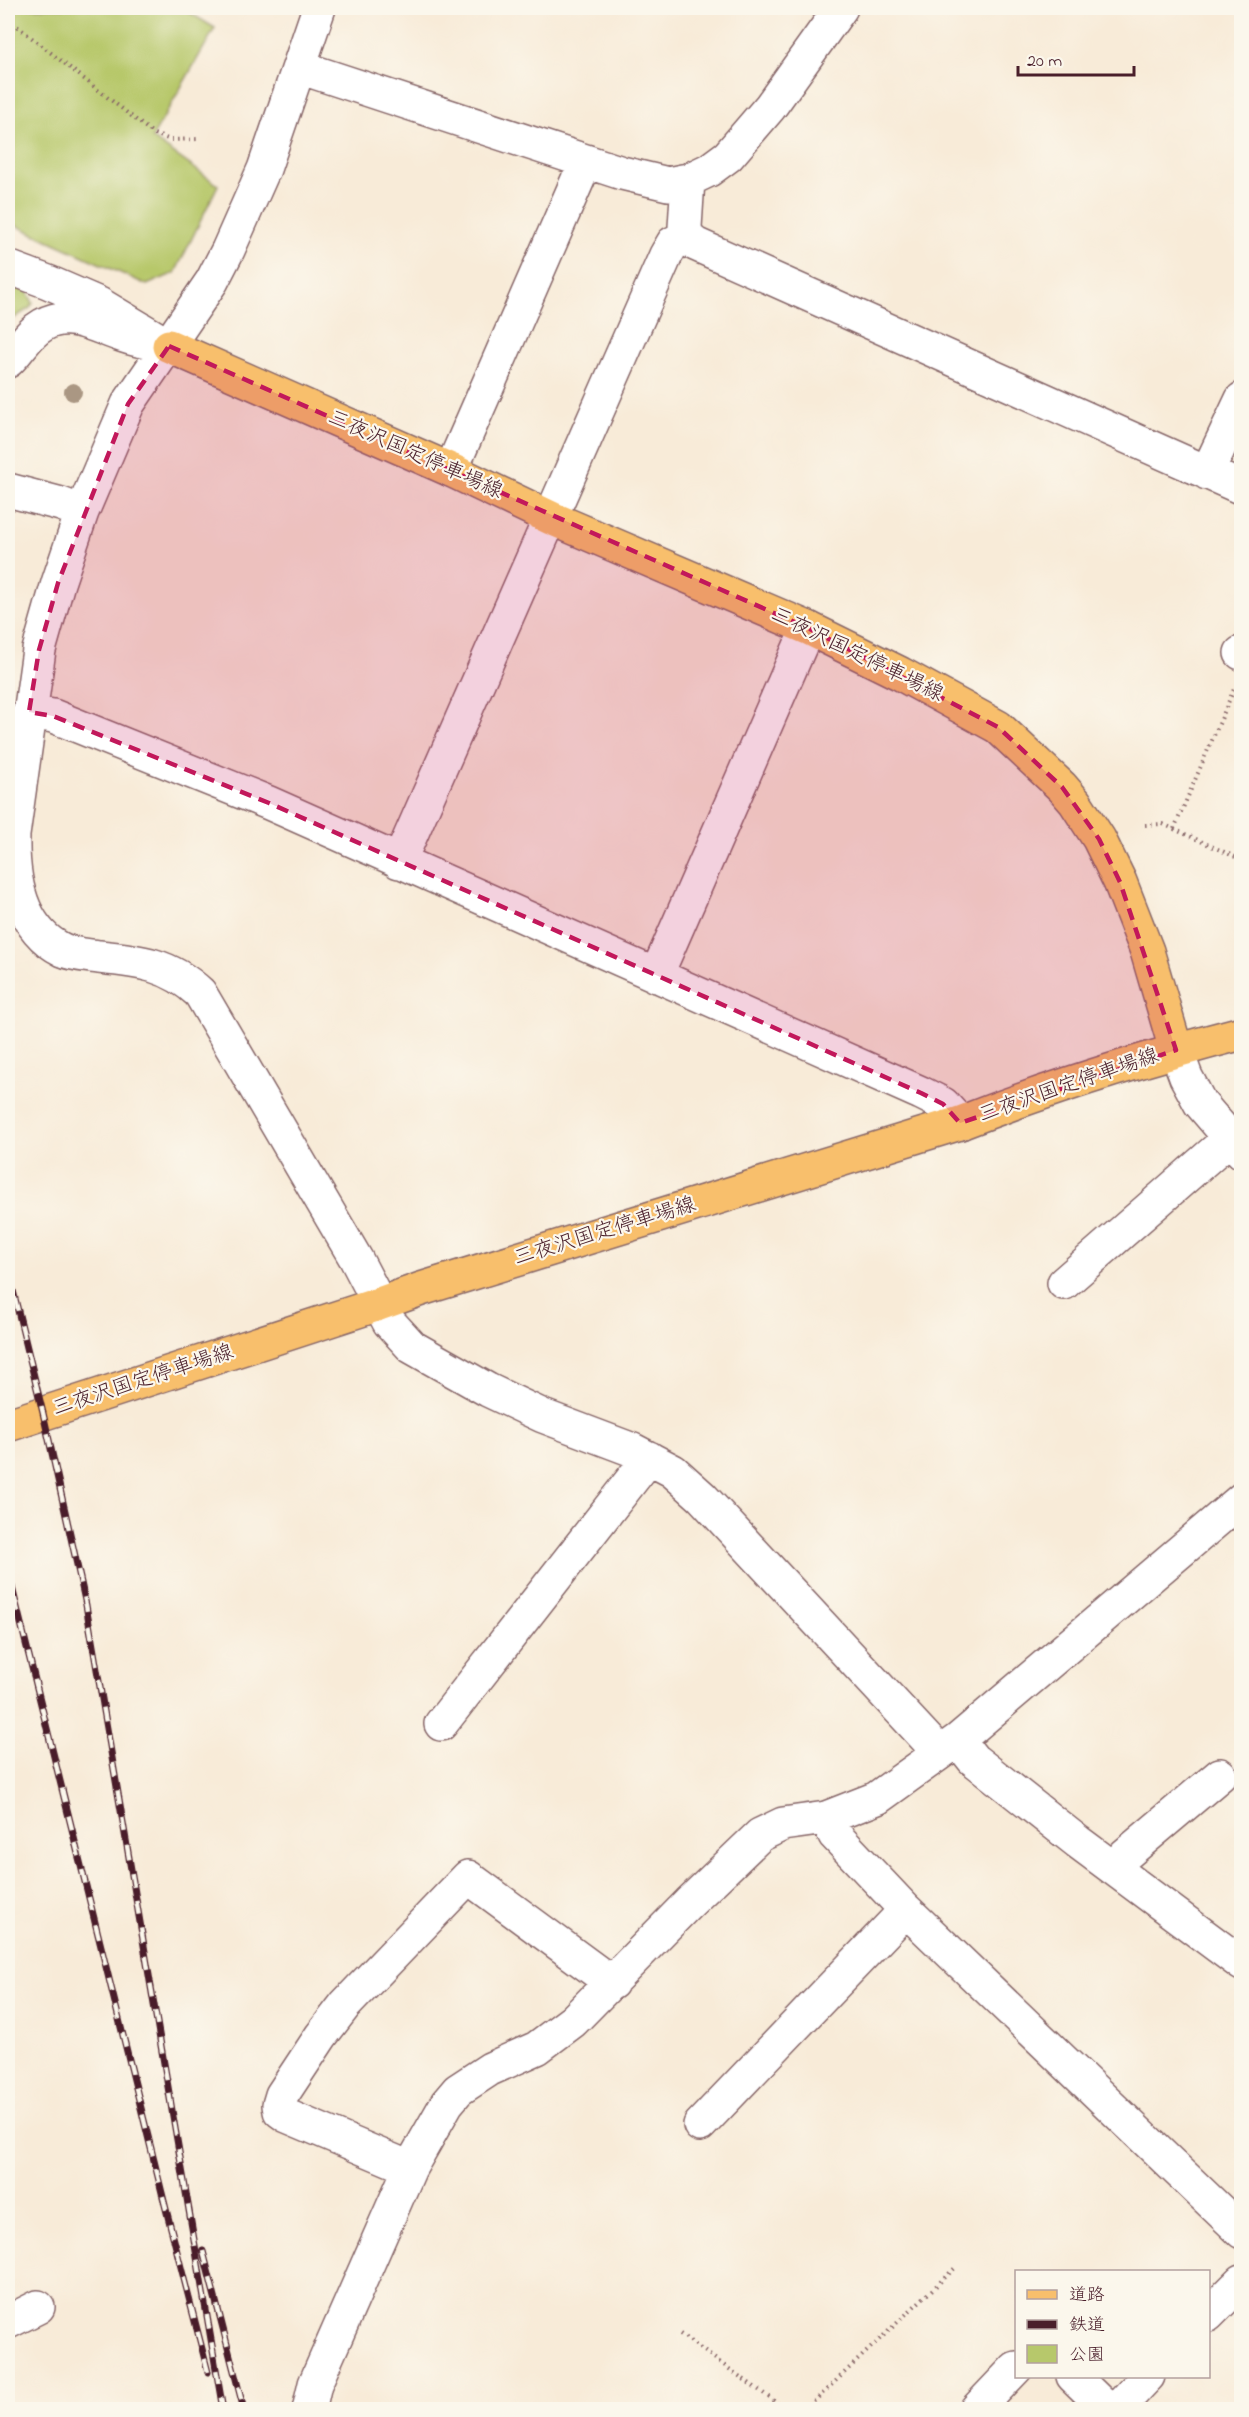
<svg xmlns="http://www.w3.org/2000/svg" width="1249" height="2417" viewBox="0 0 1249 2417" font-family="'Indie Flower','Klee One',sans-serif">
<rect width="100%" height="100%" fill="#fbf7ec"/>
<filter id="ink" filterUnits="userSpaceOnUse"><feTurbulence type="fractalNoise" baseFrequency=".0167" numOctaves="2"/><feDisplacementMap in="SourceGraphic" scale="12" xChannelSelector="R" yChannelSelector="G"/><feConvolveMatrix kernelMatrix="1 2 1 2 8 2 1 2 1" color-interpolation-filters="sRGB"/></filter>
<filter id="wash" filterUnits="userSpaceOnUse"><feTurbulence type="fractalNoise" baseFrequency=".008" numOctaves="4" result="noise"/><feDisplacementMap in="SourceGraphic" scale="24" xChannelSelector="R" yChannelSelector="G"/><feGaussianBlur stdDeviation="1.35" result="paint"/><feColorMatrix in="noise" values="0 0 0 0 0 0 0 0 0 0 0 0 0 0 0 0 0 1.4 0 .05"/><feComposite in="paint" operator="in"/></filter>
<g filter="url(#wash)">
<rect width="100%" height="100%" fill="#f8ebd8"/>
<path fill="#b7c86b" stroke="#80744b" stroke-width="1.5" d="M8,8H182L215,28L152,138L218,185L175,273L147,285L8,222Z
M8,284L27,291L33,303L30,308L8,322Z"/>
</g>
<g filter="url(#ink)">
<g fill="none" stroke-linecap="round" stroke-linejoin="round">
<defs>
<path id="minor" d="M319,8L264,169L228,250L212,281L128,404L82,512L58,583L39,650L13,835C12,877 20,929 63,950C74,955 88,955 99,957C140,961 169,964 200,993L356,1259L389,1322L412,1347L488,1390L543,1416L633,1450L673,1471L702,1497L939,1752
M299,67L622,173L668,184L688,180L709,170L728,156L770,107L841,8
M688,180L685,227L687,237L695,244L1242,488
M8,267L48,282L99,304L169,346C154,343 138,341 124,336C98,328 70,309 43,325C27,334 21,349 8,361
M451,470L586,161
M1207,473L1242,399
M8,490L61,504L82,512
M1241,653H1242
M29,712L53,716L269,803L921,1093L943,1104L960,1123
M399,862L666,255L673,243L687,237
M656,976L808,628
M1176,1050L1186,1077L1200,1103L1242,1152
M1064,1283L1230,1138
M441,1724L649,1458
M958,1740L973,1759L1078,1842L1242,1964
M826,1818L835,1835L906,1910L1242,2232
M1116,1870L1125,1855L1220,1775
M700,2125L906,1910
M410,2168L287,2116L280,2111L279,2105L282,2095L321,2036L345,2005L468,1877L612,1983
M1208,2315L1242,2281
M8,2322L38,2307
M1073,2376L1108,2410
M309,2410L315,2384L410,2168L447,2103L458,2090L490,2069L537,2048L573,2021L689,1903L760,1835L783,1824L826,1818L877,1798L958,1740L1242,1499
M976,2410L1016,2368
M1116,2410L1148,2376"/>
<path id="major" d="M169,346L451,470L551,518L808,628L901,674L998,727L1062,787L1075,802L1099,839L1120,882L1147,951L1176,1050
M8,1425L379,1304L421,1289L960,1123C1052,1087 1146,1058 1242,1033"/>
</defs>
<use href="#minor" stroke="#876668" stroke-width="36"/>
<use href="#major" stroke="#876668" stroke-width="36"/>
<path stroke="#876668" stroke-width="4" stroke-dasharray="1.5 4.5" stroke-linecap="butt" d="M8,19L154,134L171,140L200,139
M1145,825L1163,824L1242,860
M1174,829L1234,689
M680,2334L787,2410
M805,2410L956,2267"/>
<use href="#minor" stroke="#fff" stroke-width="33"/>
<use href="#major" stroke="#f8bf6c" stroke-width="33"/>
<defs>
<path id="rail" d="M8,1270L43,1413L86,1605L223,2410
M8,1571L166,2209L208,2372
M203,2251L244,2410"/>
</defs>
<use href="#rail" stroke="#4a1f2b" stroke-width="7"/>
<use href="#rail" stroke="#fbf7ec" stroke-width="4.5" stroke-dasharray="14" stroke-linecap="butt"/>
</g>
<circle fill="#aa9783" cx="73" cy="392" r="9"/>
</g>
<path fill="#c2185b" fill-opacity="0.2" stroke="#c2185b" stroke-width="4.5" stroke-dasharray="12 8" stroke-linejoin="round" d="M169,346L808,628L998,727L1062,787L1099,839L1120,882L1176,1050L960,1123L943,1104L921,1093L269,803L53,716L29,712L39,650L58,583L128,404Z"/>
<g text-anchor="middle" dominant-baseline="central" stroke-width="4.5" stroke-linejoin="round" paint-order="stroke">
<g font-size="21" fill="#4a1f2b" stroke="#fbf7ec">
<text transform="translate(415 455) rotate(24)">三夜沢国定停車場線</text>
<text transform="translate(857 655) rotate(26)">三夜沢国定停車場線</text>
<text transform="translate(1069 1086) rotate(-19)">三夜沢国定停車場線</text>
<text transform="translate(605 1232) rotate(-17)">三夜沢国定停車場線</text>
<text transform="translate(143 1381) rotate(-18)">三夜沢国定停車場線</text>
</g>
</g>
<rect width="1249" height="2417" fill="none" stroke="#fbf7ec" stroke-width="30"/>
<rect x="1015" y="2270" width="195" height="108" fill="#fbf7ec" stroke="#b4a19f" stroke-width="1.5"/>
<rect x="1027" y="2290" width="30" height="9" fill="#f8bf6c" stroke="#b4a19f" stroke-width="1.5"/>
<text x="1069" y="2300" font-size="18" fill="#4a1f2b">道路</text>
<rect x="1027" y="2320" width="30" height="9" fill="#4a1f2b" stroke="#b4a19f" stroke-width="1.5"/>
<text x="1069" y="2330" font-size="18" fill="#4a1f2b">鉄道</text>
<rect x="1027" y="2345" width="30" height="18" fill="#b7c86b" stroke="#b4a19f" stroke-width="1.5"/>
<text x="1069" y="2360" font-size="18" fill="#4a1f2b">公園</text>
<path d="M1018 66v9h116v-9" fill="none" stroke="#4a1f2b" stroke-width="3"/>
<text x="1027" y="66" font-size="18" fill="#4a1f2b" stroke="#fbf7ec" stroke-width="4.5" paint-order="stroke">20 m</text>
</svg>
